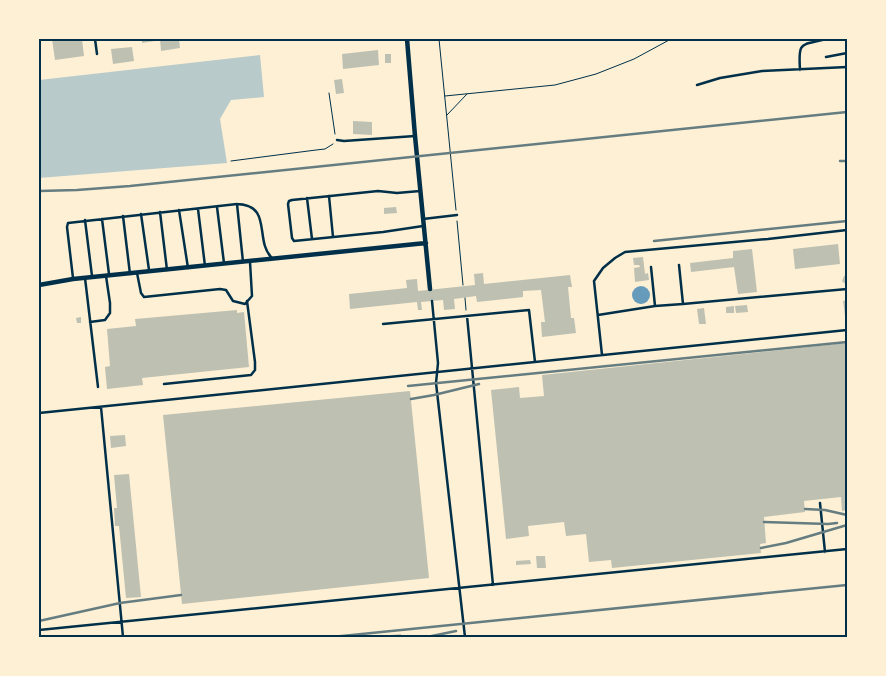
<svg xmlns="http://www.w3.org/2000/svg" width="886" height="676" viewBox="0 0 886 676" font-family="Commissioner,sans-serif">
<rect width="100%" height="100%" fill="#fdf0d5"/>
<path fill="#b9caca" d="M260,55L264,97L231,100L220,119L227,163L39,178V80Z"/>
<path fill="#669bbc" d="M632 295a9 9 0 1 1 18 0a9 9 0 1 1-18 0Z"/>
<path fill="#bec0b2" d="M52,39H82L84,56L55,60Z
M142,39H154L155,41L142,43Z
M160,39H179L180,48L161,51Z
M132,47L134,61L113,64L111,49Z
M378,50L379,65L343,69L342,54Z
M385,54H391V63H385Z
M342,79L344,93L336,94L334,80Z
M353,121L372,122V135L353,134Z
M396,207L397,213L384,214V208Z
M838,244L840,264L795,269L793,249Z
M752,249L757,292L738,294L734,267L691,272L690,263L733,258V251Z
M643,257L645,274L648,273L649,280L635,282L634,268L640,267L639,265H634L633,258Z
M483,273L484,284L570,275L572,287H568L571,318H574L576,333L542,337L541,322H545L541,290L523,291V297L477,302L476,296L454,299L455,309L444,310L443,300L421,302L422,310H418L417,302L350,309L349,294L407,288L406,280L417,279L418,291L475,285L474,274Z
M846,275H847V284L844,283L842,281L844,276Z
M847,300V316H845L843,301Z
M747,305L748,312L736,313L735,306Z
M734,306V313H726V307Z
M704,308L706,324H699L697,309Z
M237,310V313L244,312L249,367L142,378L143,385L107,389L105,367L110,366L107,329L136,326L135,319Z
M81,317V323H77L76,318Z
M847,343V510L842,511L841,497L804,501L805,512L764,517L766,543L760,544L761,553L612,568L611,560L589,562L586,534L566,536L564,522L528,526L529,536L506,539L491,390L519,387L520,398L544,396L542,375Z
M410,391L429,578L182,604L163,415Z
M125,435L126,446L111,448L110,436Z
M129,474L141,597L126,598L119,526H115L114,508H117L114,475Z
M536,556H545L546,568H537Z
M530,560L531,564L516,565V561Z
M401,634V637H379V636Z"/>
<g fill="none" stroke-linecap="round" stroke-linejoin="round">
<path stroke="#003049" stroke-width="1" d="M439,39L456,210
M329,93L335,134
M445,96L555,85L596,74L634,59L671,39
M447,115L467,94
M231,161L316,150L325,149L333,144
M457,221L463,285
M465,298L466,310"/>
<path stroke="#003049" stroke-width="2.5" d="M95,39L97,54
M826,57L847,53
M800,70C798,40 801,46 826,39
M697,85L720,78L762,71L847,67
M337,140L344,141L415,136
M420,191L397,193L378,191L292,200L289,201L288,204L292,238L294,241L383,232L423,226
M329,196L333,237
M307,198L312,239
M237,204L243,262
M217,207L224,263
M198,209L205,266
M179,210L188,268
M160,212L167,270
M141,214L149,270
M123,216L130,274
M102,219L109,274
M423,219L457,215
M85,220L92,276
M679,265L683,304
M651,267L655,306
M137,273L141,293L144,297L220,289L226,290L233,301L245,304L252,296L250,262
M73,278L67,227L68,223L237,204C273,205 254,241 272,258
M85,278L98,387
M432,301L438,363L436,383L465,637
M598,315L655,306L683,304L847,289
M467,316L493,585
M90,322L105,320L110,313V303L106,276
M383,324L529,310L535,362
M602,355L594,281L603,268L615,258L625,252L768,239L847,230
M164,384L251,375L255,370V362L247,301
M101,407L123,637
M39,413L847,330
M820,503L825,552
M39,630L847,549"/>
<path stroke="#003049" stroke-width="4.5" d="M407,39L415,136L430,289
M39,285L73,279L426,243"/>
<path stroke="#657d81" stroke-width="2.5" d="M840,161H847
M39,191L77,190L130,186L847,112
M654,241L847,221
M408,386L847,342
M411,399L434,395L479,384
M805,509L825,510L847,515
M764,522L828,524L837,523
M761,548L786,543L847,525
M39,621L120,603L181,595
M332,637L847,585
M427,637L456,631"/>
</g>
<rect width="886" height="676" fill="none" stroke="#fdf0d5" stroke-width="80"/>
<rect x="40" y="40" width="806" height="596" fill="none" stroke="#003049" stroke-width="2"/>
</svg>
